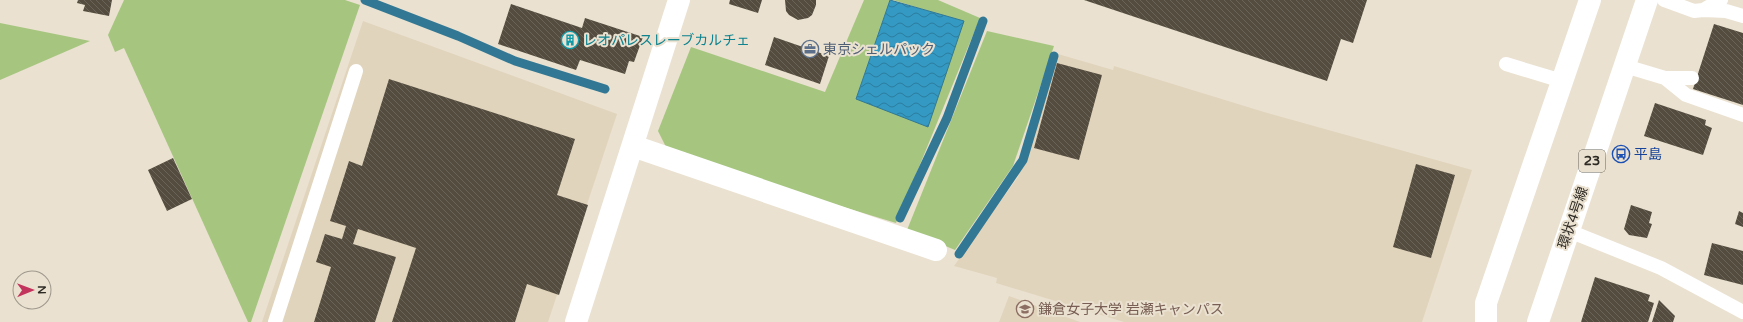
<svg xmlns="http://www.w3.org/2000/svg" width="1743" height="322" viewBox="0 0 1743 322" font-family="'Varela Round','Noto Sans JP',sans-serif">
<defs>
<pattern id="water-waves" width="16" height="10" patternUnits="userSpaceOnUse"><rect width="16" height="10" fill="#3499c3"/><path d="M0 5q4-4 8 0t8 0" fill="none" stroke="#2c7d9e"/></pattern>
<pattern id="building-back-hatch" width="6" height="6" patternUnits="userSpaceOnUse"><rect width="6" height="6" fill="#544d3f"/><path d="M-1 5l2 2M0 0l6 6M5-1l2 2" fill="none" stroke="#6a6458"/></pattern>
</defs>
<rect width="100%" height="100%" fill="#eae1d0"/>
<path fill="#e1d4bc" d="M363,21L617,114L548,322H262Z
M1058,54L1113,70L1114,66L1264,112L1472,170L1422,322H1124L996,283L997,278L954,266L1018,177Z
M1009,296L1080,322H999Z"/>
<path fill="#a6c680" d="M124,0H345L360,5L251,322H248L124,48L115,52L108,35Z
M864,0H890L856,99L964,22L893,0H938L980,18L896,223L781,188L667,149L658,131L691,47L825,92Z
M0,23L90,41L0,80Z
M987,31L1054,46L1013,166L955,250L907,230Z"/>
<path fill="url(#water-waves)" stroke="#327894" d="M890,0L964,21L928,127L856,99Z"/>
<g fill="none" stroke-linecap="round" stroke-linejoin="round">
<path stroke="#327894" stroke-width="9" d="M365,0L458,36L515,61L605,89
M900,218L947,118L983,21
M959,254L1023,160L1054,56"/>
</g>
<path fill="url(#building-back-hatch)" d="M78,0H112L109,16L83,11L85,5L77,3Z
M730,0H762L758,13L729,4Z
M785,0H816V5L812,15L808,18L798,20L789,15L786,11Z
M1084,0H1367L1353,43L1341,39L1327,81Z
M511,4L582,28L585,18L643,37L634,62L629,61L625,74L580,60L576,70L498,44Z
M1714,24L1743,33V105L1693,89Z
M774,37L829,56L820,84L765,65Z
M1057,63L1102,75L1079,160L1034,148Z
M389,79L575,139L557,195L588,205L559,295L527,284L515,322H392L416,248L358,229L353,244L396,257L375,322H314L331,267L316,262L325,234L342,239L346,226L330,221L349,161L362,166Z
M1655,103L1706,120L1705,125L1712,128L1703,155L1644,136Z
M173,158L192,199L167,211L148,170Z
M1416,164L1455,175L1431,258L1393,247Z
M1631,205L1652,212L1649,223L1652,224L1647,238L1629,235L1624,229Z
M1739,211L1743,213V227L1735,224Z
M1712,243L1743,251V285L1704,275Z
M1595,277L1650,295L1648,301L1654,303L1648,322H1581Z
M1659,300L1675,316L1673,322H1652Z"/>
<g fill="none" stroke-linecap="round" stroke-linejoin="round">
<path stroke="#fff" stroke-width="14" d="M1664,0L1694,11L1703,10L1721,0
M1704,10L1726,11L1743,16
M1506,64L1562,81
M1625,66L1665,78L1686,95L1743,115
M1665,78H1692
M1569,231L1661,268L1743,312
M275,322L356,71"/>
<path stroke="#fff" stroke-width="22" d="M633,146L936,250"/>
<path stroke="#fff" stroke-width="22" d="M576,322L679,0"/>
<path stroke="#fff" stroke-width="22" d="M1486,322V303L1590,0
M1538,322L1647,0"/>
</g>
<defs>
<symbol id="building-ring" viewBox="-11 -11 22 22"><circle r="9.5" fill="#eae1d0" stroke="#0f9aa8" stroke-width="1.5"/><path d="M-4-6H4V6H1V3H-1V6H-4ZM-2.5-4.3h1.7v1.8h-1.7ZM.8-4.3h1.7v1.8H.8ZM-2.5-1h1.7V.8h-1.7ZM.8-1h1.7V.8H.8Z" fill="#0f9aa8"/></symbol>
<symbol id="office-ring" viewBox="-11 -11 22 22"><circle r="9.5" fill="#eae1d0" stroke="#5c6f8a" stroke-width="1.5"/><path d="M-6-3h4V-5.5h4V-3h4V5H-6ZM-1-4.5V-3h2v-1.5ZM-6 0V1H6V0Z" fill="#5c6f8a"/></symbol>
<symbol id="bus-ring" viewBox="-11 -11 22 22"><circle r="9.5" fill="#eae1d0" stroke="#1a4fb4" stroke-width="1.5"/><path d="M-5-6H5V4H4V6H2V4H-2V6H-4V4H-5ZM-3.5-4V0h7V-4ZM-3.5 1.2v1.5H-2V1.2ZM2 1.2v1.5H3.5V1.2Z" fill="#1a4fb4"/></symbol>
<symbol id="university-ring" viewBox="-11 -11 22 22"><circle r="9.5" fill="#eae1d0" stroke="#8d6e63" stroke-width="1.5"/><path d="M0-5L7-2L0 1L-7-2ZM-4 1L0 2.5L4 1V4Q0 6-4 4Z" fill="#8d6e63"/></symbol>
</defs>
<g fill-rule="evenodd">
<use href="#building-ring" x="560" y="30" width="20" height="20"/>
<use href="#office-ring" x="800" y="39" width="20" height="20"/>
<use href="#bus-ring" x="1611" y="144" width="20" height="20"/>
<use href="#university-ring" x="1015" y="299" width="20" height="20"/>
</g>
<g text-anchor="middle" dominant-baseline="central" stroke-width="4" stroke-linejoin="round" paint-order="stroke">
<rect fill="#eae1d0" stroke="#666258" stroke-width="1" x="1579" y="150" width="26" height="22" rx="3"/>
<g font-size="13" font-weight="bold" fill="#2e2b25">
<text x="1592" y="161">23</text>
</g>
<g font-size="14" fill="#0d838f" stroke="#eae1d0" text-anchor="start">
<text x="583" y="40">レオパレスレーブカルチェ</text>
</g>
<g font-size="14" fill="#4e5e75" stroke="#eae1d0" text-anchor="start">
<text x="823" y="49">東京シェルパック</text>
</g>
<g font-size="14" fill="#164399" stroke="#eae1d0" text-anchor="start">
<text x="1634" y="154">平島</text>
</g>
<g font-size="14" fill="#2e2b25" stroke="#eae1d0">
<text transform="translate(1573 218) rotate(-71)">環状4号線</text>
</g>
<g font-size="14" fill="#785e54" stroke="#eae1d0" text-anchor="start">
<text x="1038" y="309">鎌倉女子大学 岩瀬キャンパス</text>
</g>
</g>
<g transform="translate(32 290) rotate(89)"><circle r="19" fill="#eae1d0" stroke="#9f988c"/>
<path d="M0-3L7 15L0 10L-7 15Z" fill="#c3345c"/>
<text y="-6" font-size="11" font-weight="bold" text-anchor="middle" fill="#2e2b25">N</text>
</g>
</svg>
